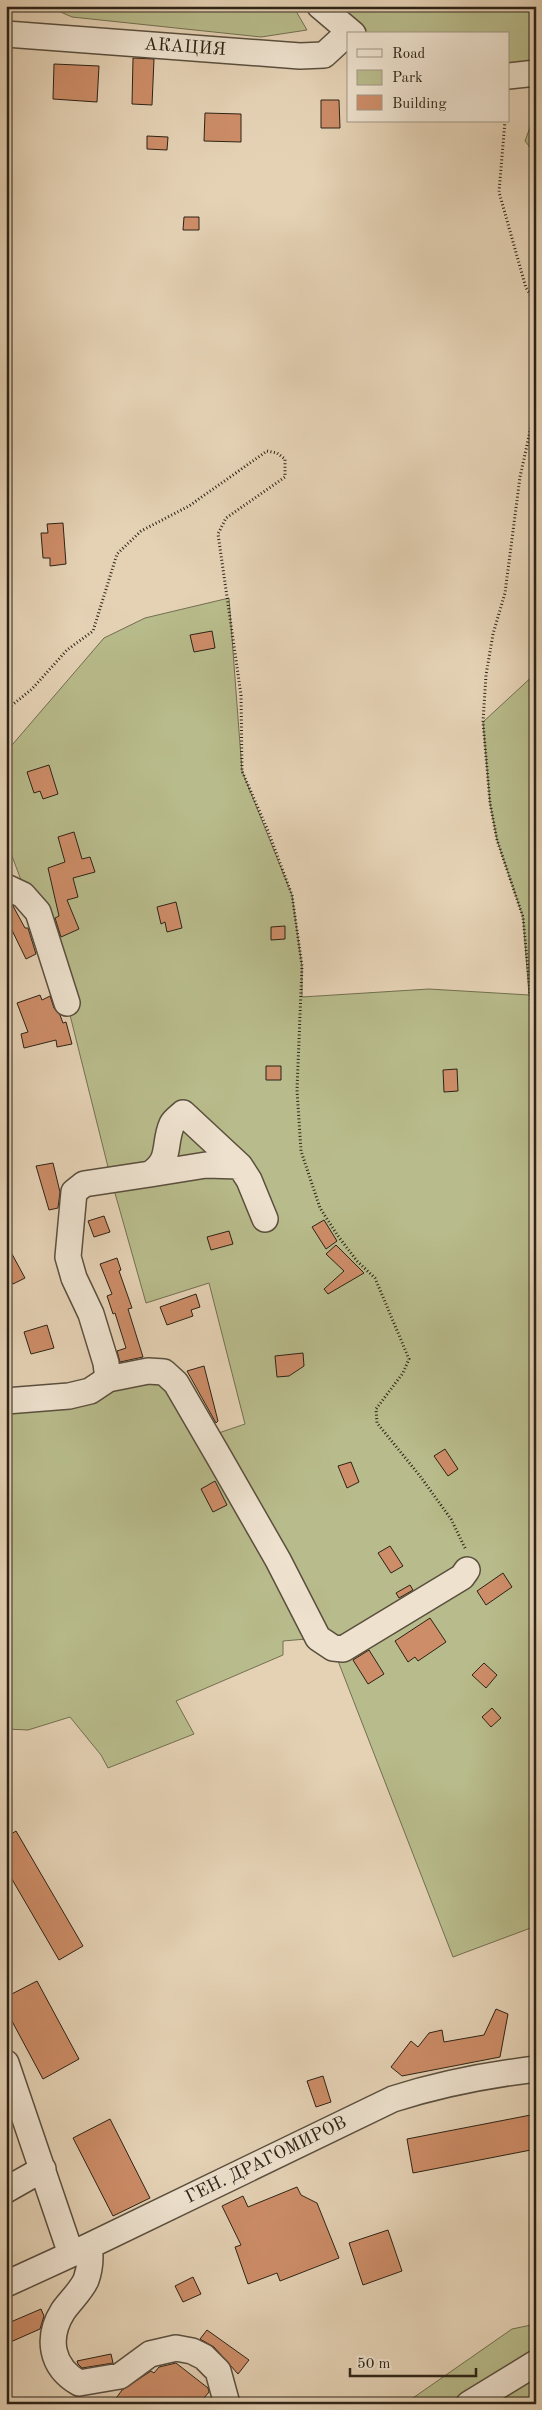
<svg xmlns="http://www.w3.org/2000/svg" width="542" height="2410" viewBox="0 0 542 2410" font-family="'Old Standard TT',serif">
<rect width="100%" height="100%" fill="#e5d2b5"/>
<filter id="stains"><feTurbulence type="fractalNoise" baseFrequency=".004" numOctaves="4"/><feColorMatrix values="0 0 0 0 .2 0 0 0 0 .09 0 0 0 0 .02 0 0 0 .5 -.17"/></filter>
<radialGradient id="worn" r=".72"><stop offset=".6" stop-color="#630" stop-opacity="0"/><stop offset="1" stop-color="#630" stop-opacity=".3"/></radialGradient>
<path fill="#b8bb8b" stroke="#726f50" d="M47,6H293L307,30L261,37L72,17Z
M320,6H536V73L508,76V34H353Z
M536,111V155L525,141Z
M229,598L242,771L292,895L302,966V997L429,989L529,995L523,917L497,840L490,803L483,722L536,673V1926L453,1957L333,1648L318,1638L283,1641V1655L176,1701L194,1734L108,1768L101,1755L70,1717L28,1730L6,1729V1401L148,1371L207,1437L245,1424L209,1283L146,1303L111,1179L67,1003L6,840V752L104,638L145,618Z
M536,2324V2404H411L410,2400L512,2329Z"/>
<path fill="#cd8d68" stroke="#2c2316" d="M133,58L154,59L152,105L132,104Z
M54,64L99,66L97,102L53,99Z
M321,100H339L340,128H321Z
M205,113L241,114V142L204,141Z
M147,136L168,137L167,150L147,149Z
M184,217H199V230H183Z
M63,523L66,564L50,566V558H43L41,533H48L47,524Z
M212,631L215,648L194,652L190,635Z
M49,765L58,794L43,799L40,791L34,793L27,772Z
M74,832L82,859L90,857L95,872L73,878L78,897L67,900L79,929L61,937L55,918L59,916L48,868L65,862L58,837Z
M176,902L182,928L167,932L165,922L161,924L157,907Z
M6,903L13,906L25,928H28L36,954L26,959L6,918Z
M285,926V939L271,940V927Z
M40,995L42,1000L50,996L54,1008L60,1015L63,1023L66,1022L72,1044L57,1047L56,1040L24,1048L21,1034L28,1032L17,1003Z
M266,1066H281V1080H266Z
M457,1069L458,1091L444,1092L443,1070Z
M53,1163L60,1192L58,1208L49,1210L36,1166Z
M104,1216L110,1232L94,1237L88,1221Z
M324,1220L337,1241L326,1249L312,1227Z
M229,1231L233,1244L211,1250L207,1237Z
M6,1243L25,1278L13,1284L6,1272Z
M336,1245L364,1273L328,1294L324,1289L344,1271L326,1254Z
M117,1258L121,1270L119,1271L132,1308L128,1309L143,1357L120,1362L117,1351L126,1348L115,1313L113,1314L107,1296L112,1294L100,1264Z
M196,1294L200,1307L191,1310L193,1316L167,1325L160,1307Z
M47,1325L54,1348L31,1354L24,1332Z
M303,1353L304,1366L289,1376L277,1377L275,1356Z
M204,1366L218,1421L216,1423L187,1371Z
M445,1449L458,1469L448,1476L434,1456Z
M351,1462L359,1482L347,1488L338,1466Z
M215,1481L227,1505L213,1512L201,1489Z
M390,1546L403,1566L391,1573L378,1553Z
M503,1573L512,1587L486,1605L477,1591Z
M410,1585L413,1590L399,1598L396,1593Z
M430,1618L446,1642L418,1661L415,1657L408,1662L395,1641Z
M369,1650L384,1674L368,1684L353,1660Z
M484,1663L497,1675L486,1688L472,1675Z
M492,1708L501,1718L491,1727L482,1717Z
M16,1831L83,1946L59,1960L6,1869V1837Z
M37,1981L79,2059L43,2079L6,2010V1997Z
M496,2009L508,2014L500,2057L402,2076L391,2067L411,2041L418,2047L429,2033L442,2030L444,2042L484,2035Z
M323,2076L331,2102L316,2107L307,2081Z
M536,2114V2149L413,2173L407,2139Z
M110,2119L150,2198L113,2216L73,2138Z
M297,2187L301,2195L317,2203L339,2258L280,2281L277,2273L248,2284L235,2247L241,2245L222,2206L243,2196L248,2207Z
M388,2230L402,2271L363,2285L349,2243Z
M193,2277L201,2294L183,2302L175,2286Z
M41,2309L44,2316L40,2329L6,2344V2324Z
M207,2330L249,2360L238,2374L214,2347L200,2339Z
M111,2354L113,2363L82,2368L78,2364L77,2361Z
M176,2363L208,2388L209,2392L199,2404H112L122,2390L151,2371L154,2373L159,2367Z"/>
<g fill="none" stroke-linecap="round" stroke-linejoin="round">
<defs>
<path id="minor" d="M320,6L353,34
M6,34L300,56L324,55L349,32
M508,76L536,73
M6,887L23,895L38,912L67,1003
M150,1174L206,1165L240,1166
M108,1379L106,1363L91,1314L74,1278L68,1257L74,1192L84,1184L150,1174C172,1160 163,1144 172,1124C174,1120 180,1116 183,1113L240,1166L249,1180L265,1219
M6,1401L69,1396L90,1391L108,1379L148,1371L164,1372L176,1383L219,1457L278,1560L318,1638L333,1648L343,1649L462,1577L467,1570
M6,2063L71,2254
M6,2190L43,2169
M89,2246C91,2258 90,2269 86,2280C81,2291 70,2301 63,2311C46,2338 51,2367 79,2383L120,2376L150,2354L176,2348L192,2351L204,2357L218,2371L227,2404
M6,2284L89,2246L393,2099C440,2084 486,2075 536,2069
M469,2404L536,2363"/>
</defs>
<use href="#minor" stroke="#5a4f3e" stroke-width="28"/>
<path stroke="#2c2316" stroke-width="3" stroke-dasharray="1 2.5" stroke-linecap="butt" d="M505,121L499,192L526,288L536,302
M536,404L520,477L505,593L493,634L486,675L483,722L490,803L497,840L523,917L536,1054
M6,710L32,689L67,650L93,631L117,554L141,531L189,506L267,451L277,453L285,459V477L226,518L218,534L241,695L242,771L268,831L292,895L302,966L297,1090L301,1151L320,1208L338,1236L357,1261L375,1278L409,1359L403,1373L376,1409L377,1423L420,1476L451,1519L466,1550"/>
<use href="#minor" stroke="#eee2cf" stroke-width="25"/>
</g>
<g text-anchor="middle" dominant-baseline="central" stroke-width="4" stroke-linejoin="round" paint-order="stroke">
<g font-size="18" fill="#2c2316" stroke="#eee2cf">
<text transform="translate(185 47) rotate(4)">АКАЦИЯ</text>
<text transform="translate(266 2160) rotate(-26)">ГЕН. ДРАГОМИРОВ</text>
</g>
</g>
<rect width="542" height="2410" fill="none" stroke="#e5d2b5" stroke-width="25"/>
<rect x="8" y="8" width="527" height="2395" fill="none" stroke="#2c2316" stroke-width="2.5"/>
<rect x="12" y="12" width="517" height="2385" fill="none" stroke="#2c2316"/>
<rect x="347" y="32" width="162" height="90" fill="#eee2cf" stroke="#a09685"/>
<rect x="357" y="49" width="25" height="8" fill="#eee2cf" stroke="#a09685"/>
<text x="392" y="58" font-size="15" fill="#2c2316">Road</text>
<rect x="357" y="70" width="25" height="15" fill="#b8bb8b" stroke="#a09685"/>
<text x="392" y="82" font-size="15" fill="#2c2316">Park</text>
<rect x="357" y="95" width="25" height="15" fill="#cd8d68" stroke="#a09685"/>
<text x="392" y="108" font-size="15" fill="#2c2316">Building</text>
<path d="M350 2368v8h126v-8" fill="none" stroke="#2c2316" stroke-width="2.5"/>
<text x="357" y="2368" font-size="15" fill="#2c2316" stroke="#eee2cf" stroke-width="4" paint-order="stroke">50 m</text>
<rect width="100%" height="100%" filter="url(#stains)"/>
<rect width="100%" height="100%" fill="url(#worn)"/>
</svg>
